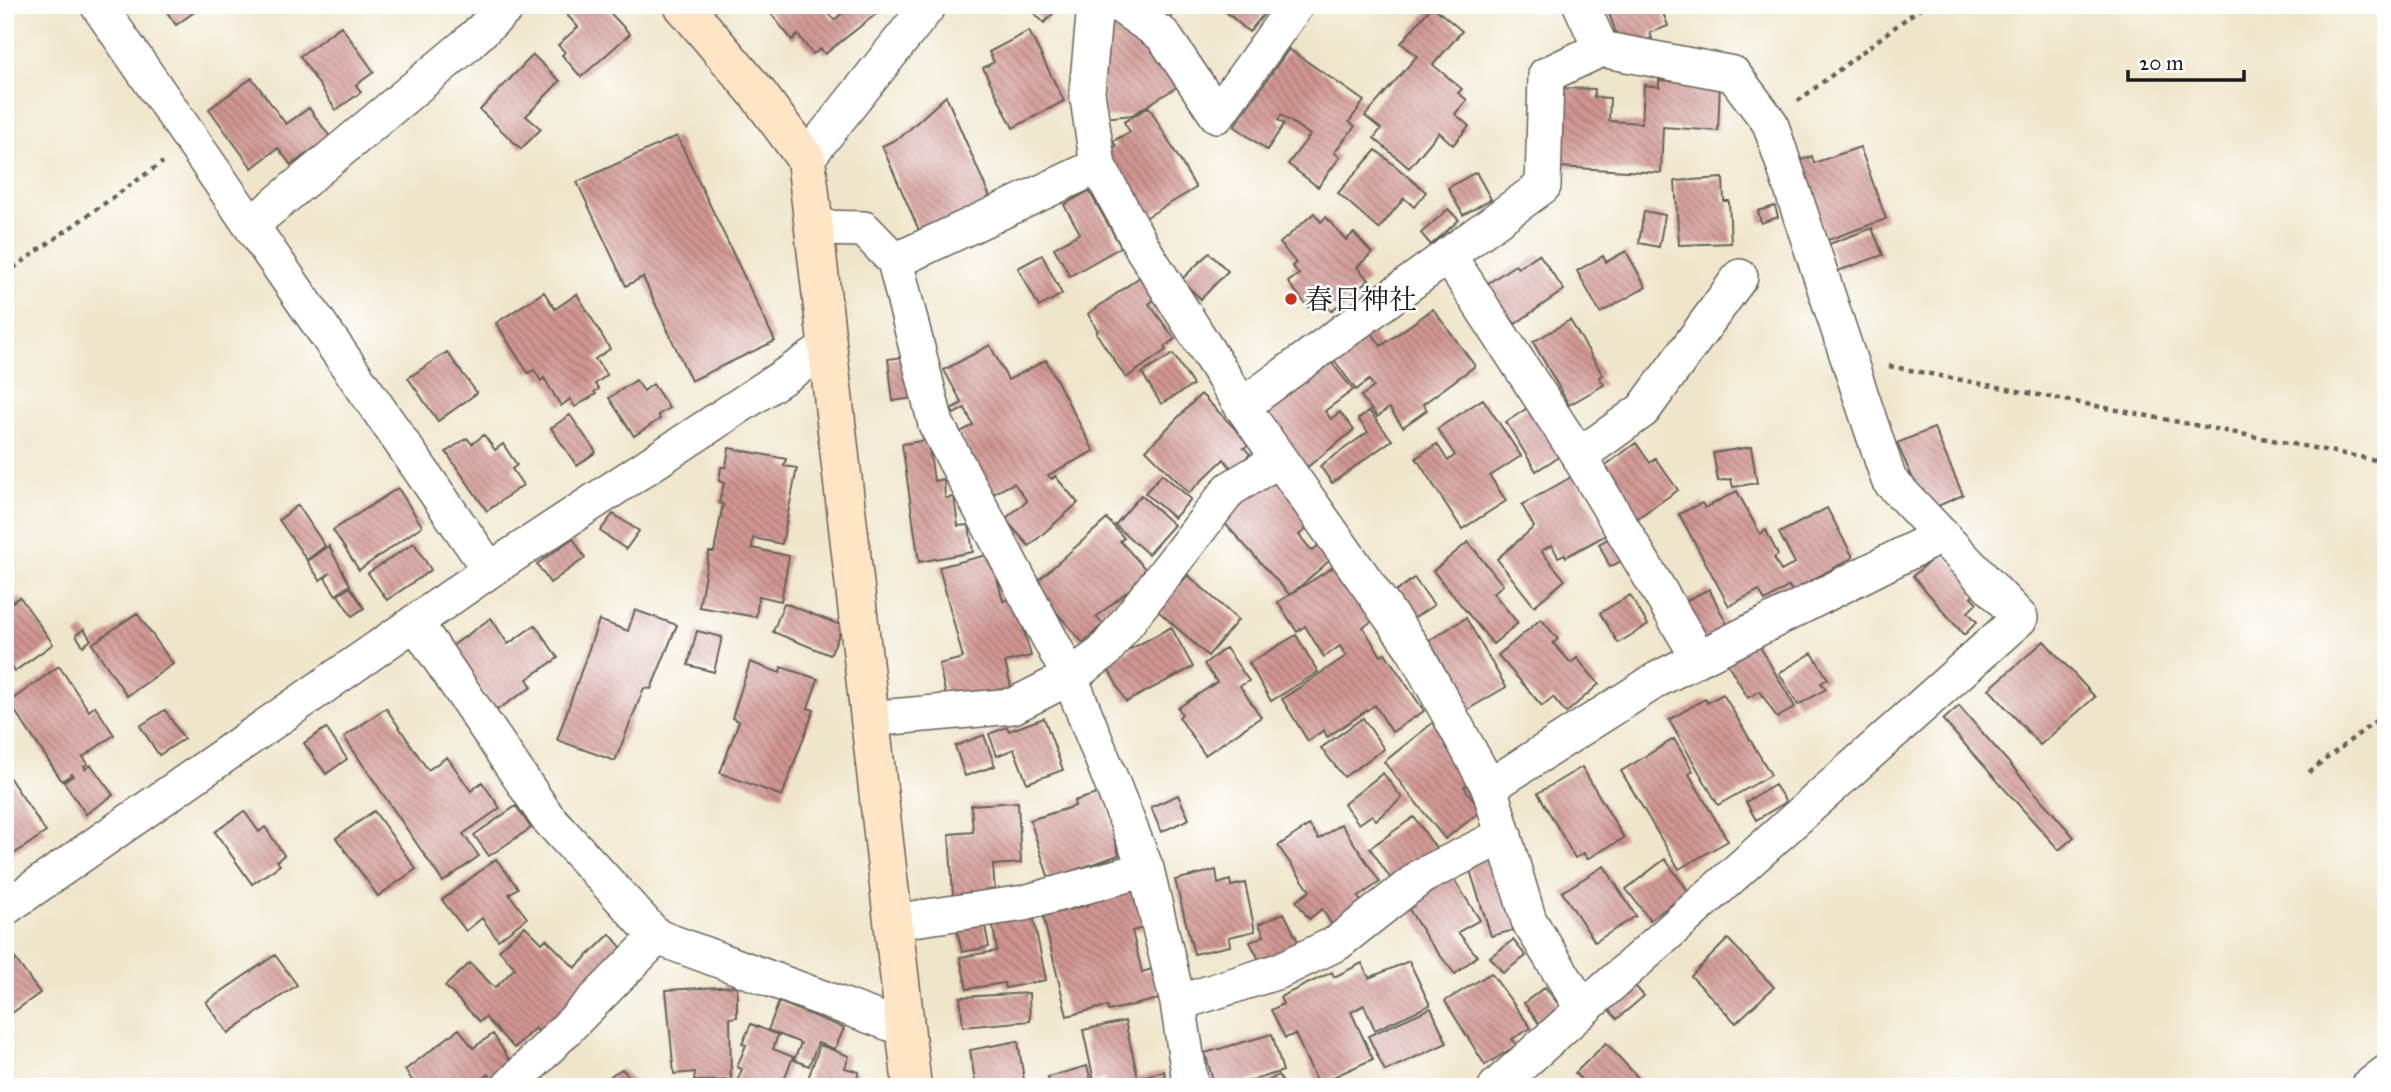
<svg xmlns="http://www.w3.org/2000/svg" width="2391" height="1092" viewBox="0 0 2391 1092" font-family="'IM FELL Great Primer','Noto Serif JP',serif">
<defs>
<pattern id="building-back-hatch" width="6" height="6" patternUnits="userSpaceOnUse" patternTransform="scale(1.75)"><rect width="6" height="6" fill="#d09592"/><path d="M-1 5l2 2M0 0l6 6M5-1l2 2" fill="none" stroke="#a87976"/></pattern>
</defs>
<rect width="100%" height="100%" fill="#fff"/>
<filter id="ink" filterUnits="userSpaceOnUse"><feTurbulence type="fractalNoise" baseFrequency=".0143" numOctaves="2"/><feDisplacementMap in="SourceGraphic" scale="14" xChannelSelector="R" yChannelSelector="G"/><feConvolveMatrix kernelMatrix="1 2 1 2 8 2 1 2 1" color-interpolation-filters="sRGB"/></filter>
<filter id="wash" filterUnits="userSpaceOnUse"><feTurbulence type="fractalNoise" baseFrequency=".00686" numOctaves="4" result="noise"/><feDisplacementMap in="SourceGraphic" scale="28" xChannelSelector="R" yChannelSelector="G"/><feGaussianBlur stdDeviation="1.57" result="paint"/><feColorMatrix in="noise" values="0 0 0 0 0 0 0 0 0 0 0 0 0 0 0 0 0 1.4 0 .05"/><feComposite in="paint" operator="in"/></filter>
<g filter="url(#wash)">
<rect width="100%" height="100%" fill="#efe5ca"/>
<g id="blocks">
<path fill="url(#building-back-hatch)" d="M162,5H204L176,25Z
M578,5H595L598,9L603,5L630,34L581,77L562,55L565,52L558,45L578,27L567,15Z
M764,5H822L834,20L846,10L842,5H869L876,14L825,54L821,49L813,54L798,35L792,40Z
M1026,5H1061L1044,23Z
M1144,5H1176L1170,18Z
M1218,5H1282L1275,14L1269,8L1249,32Z
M1606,5H1660L1668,26L1650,33L1652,38L1622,50Z
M1432,6L1462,31L1433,65L1462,89L1458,93L1467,100L1455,114L1469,126L1453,145L1439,132L1409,168L1374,138L1381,129L1365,116L1417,56L1401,43Z
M1103,13L1159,53L1177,87L1132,115L1105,118L1094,14Z
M341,26L374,72L356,85L361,92L336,110L300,56Z
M1029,31L1064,101L1013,128L983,68L994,62L989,52Z
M1289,49L1364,101L1349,122L1355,126L1334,153L1340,157L1318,187L1288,164L1310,135L1281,115L1278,120L1284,124L1267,150L1234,126Z
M533,55L560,81L526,116L541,129L521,149L480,110Z
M252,78L286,124L309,108L330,137L291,165L278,148L252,168L209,109Z
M1659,80L1720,84L1718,131L1663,127L1661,173L1559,167L1562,88L1595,89L1594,97L1610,98L1609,121L1642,123L1644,85L1659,87Z
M946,96L993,204L921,235L882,146L901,137Z
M1149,107L1196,188L1145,218L1106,151L1116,146L1113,141L1130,132L1124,122Z
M677,136L775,341L691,381L643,277L626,286L577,182Z
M1860,147L1886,219L1828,240L1796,162L1812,156L1814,163Z
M1376,150L1426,192L1414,207L1404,198L1379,229L1338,193Z
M1476,172L1491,199L1463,215L1448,188Z
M1723,178L1724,201H1729L1731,243L1679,245L1675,181Z
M1089,191L1121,247L1070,276L1054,248L1080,233L1064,205Z
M1775,206L1778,217L1761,223L1758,211Z
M1448,209L1459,220L1431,245L1421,233Z
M1644,211L1665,215L1659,247L1639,243Z
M1314,213L1321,222L1326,217L1346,240L1354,233L1372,253L1357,267L1369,280L1331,311L1320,298L1308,307L1288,282L1299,274L1292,266L1296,263L1280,243Z
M1872,228L1883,255L1838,271L1829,244Z
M1626,251L1646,287L1600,313L1577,271L1603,256L1606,262Z
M1209,253L1228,271L1201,299L1181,280Z
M1539,254L1564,290L1515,324L1487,284L1515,265L1518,268Z
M1042,255L1062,294L1039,307L1018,268Z
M1140,277L1155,299L1149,304L1175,339L1164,347L1166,350L1126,378L1096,333L1098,331L1088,314Z
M544,292L555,309L577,294L610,349L595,359L607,375L595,384L599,389L594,392L596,394L575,407L570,399L561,406L544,378L541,381L534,370L528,373L496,323Z
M1433,309L1475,366L1423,404L1427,410L1403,427L1389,408L1377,417L1361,396L1374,387L1369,380L1356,390L1332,357L1370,330L1381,346Z
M1570,320L1603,375L1599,377L1604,385L1569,405L1533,342Z
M990,345L1008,380L1046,360L1094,451L1048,475L1052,479L1055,476L1078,503L1029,546L1005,519L1027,501L1014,483L991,495L959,433L973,425L965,408L954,414L951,409L962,403L944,370Z
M447,352L477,393L438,421L408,378Z
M1324,353L1353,390L1325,411L1331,419L1340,412L1354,430L1306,468L1257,405Z
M1173,354L1193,385L1161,404L1142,373Z
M910,356L914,398L893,401L888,359Z
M636,380L644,391L653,384L669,408L658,415L660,419L634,436L609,398Z
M1201,394L1250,444L1244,448L1250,454L1233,471L1224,459L1189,493L1146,450Z
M1483,399L1521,456L1490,476L1506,501L1462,529L1416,458L1437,444L1448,461L1455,455L1437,429Z
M1529,407L1560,456L1536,471L1506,422Z
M1369,411L1392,440L1332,483L1320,466L1368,432L1358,419Z
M570,415L596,452L577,466L551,428Z
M1934,428L1963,495L1931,509L1919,493L1897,443Z
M484,435L495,450L503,444L517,465L512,469L523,485L487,511L446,452L467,438L472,444Z
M928,440L934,481L944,479L945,498L954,497L958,526L969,525L973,552L919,562L902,444Z
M1636,443L1650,463L1655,458L1678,490L1632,522L1610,490L1617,485L1603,467Z
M1751,447L1757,483L1733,487L1731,479L1718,481L1713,453Z
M729,448L786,459L784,466L797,468L782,544L753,538L752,548L789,556L781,601L759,596L756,617L699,607L709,552H714L723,504L719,503L724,483L719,481L721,467H726Z
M1271,467L1312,524L1299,535L1312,551L1322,542L1335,556L1290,595L1217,515Z
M1162,474L1191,499L1174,518L1145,493Z
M1573,476L1606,535L1566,557L1565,554L1558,557L1552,545L1541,551L1565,580L1534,606L1497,559L1534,527L1522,505Z
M398,488L422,526L359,570L333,530Z
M1737,491L1760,534L1766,530L1778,555L1774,558L1781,571L1795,563L1779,533L1827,508L1853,557L1792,591L1789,586L1765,601L1759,590L1729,606L1679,514L1702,503L1705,508Z
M1141,495L1174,525L1148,554L1115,525Z
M298,505L325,546L307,560L279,520Z
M613,514L639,531L626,549L600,531Z
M1107,519L1124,538L1120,541L1149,573L1096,617L1103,624L1083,643L1033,585Z
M1617,534L1629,557L1610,567L1599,544Z
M573,538L585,558L550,583L537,564Z
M1468,542L1503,585L1493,593L1518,623L1493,644L1433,571Z
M414,543L431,570L387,600L368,573Z
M329,546L350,585L336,595L325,578L330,573L320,580L307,561Z
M1941,551L1977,592L1971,597L1977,603L1968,612L1977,622L1964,635L1913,576Z
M991,554L1003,601L1015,598L1031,656L1005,662L1012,691L947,701L939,664L963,658L939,567Z
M1340,563L1373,621L1363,627L1381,656L1385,653L1424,711L1392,732L1375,705L1327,737L1324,730L1308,741L1282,699L1346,656L1340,646L1324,657L1305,626L1297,632L1278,602Z
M1188,575L1238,620L1208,656L1157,610Z
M1414,578L1434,605L1408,622L1390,596Z
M350,587L364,608L352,616L338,595Z
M1709,589L1729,628L1697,647L1675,606Z
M1630,595L1648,625L1618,643L1600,613Z
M20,597L53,644L15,671L12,666L5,671V607Z
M784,603L843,626L830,655L773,632Z
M635,610L677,625L651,689L644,688L615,761L557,740L599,620L628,631Z
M137,613L173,664L127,696L92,644Z
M491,618L508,644L535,625L558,658L527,679L532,687L495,711L452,646Z
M1466,618L1506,687L1462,713L1422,645Z
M1541,619L1558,639L1553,643L1571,663L1577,658L1599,684L1566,713L1553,697L1542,706L1498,655Z
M1171,627L1193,667L1126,702L1105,663Z
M84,629L91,640L83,646L76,635Z
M697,631L722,637L714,672L688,665Z
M1296,635L1318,672L1271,701L1249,663Z
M1756,640L1795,707L1777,718L1760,691L1748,698L1725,659Z
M2044,641L2095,697L2040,745L1989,689Z
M1226,648L1249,681L1240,686L1261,717L1205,755L1179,717L1182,714L1178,708L1217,682L1204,664Z
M1812,653L1828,679L1821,683L1826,689L1798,705L1779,673Z
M750,662L780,673L781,667L818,679L808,708L814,710L782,796L720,773L739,721L732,718Z
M59,666L89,711L95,706L114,735L83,757L88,764L84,766L85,769L91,765L113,795L86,814L64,782L73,776L72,774L62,781L9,702Z
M1723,694L1771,775L1718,805L1669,720L1705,699L1707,703Z
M1959,706L2074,837L2059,850L1943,720Z
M386,708L428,770L447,757L471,791L482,782L500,808L463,834L479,856L443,882L344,737Z
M165,710L184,739L159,755L140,726Z
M1044,718L1063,770L1027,783L1014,749L997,756L989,734L1007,727L1009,731Z
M1363,718L1384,749L1344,777L1321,748Z
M1435,721L1474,778L1464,787L1481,811L1445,839L1384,762Z
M326,728L347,759L326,774L304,743Z
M984,735L995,766L965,776L955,746Z
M1674,739L1693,771L1689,774L1728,841L1679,869L1621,771Z
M1582,767L1624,838L1587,859L1584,853L1575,858L1538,793Z
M5,771L46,832L5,860Z
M1383,773L1402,798L1376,820L1372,815L1359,824L1344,804Z
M1775,785L1786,802L1756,820L1746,802Z
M1106,791L1111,827L1119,855L1049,879L1030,820L1075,806L1074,801Z
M1178,795L1189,819L1161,832L1151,807Z
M1018,802L1021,863L993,865L995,893L953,896L949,834L973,832L971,805Z
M516,806L531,828L489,856L474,835Z
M244,811L259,832L265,827L284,855L277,861L280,865L252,884L215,832Z
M374,811L416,869L378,896L336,838Z
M1414,817L1440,854L1395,885L1370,848Z
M1341,824L1380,882L1358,897L1365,907L1334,928L1322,909L1309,919L1296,901L1310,891L1278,846L1309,825L1319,839Z
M1495,852L1518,929L1491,936L1467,861Z
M496,859L518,888L509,894L527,918L498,940L482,918L466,931L442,900Z
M1665,859L1689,892L1650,920L1626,889Z
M1604,866L1636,916L1595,942L1562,892Z
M1216,870L1218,884L1230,880L1231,886L1245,883L1255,931L1229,937L1230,946L1194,954L1175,880Z
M1449,872L1480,920L1458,932L1477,956L1455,974L1428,940L1404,901Z
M1133,886L1143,928L1132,931L1142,972L1152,969L1159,999L1108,1011L1107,1006L1067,1016L1043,916L1088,905L1086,898Z
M1031,906L1046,980L1005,988L1004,983L967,989L960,957L997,951L991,914Z
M1284,913L1300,945L1261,964L1250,942L1264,936L1259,924Z
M983,915L989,947L962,952L955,921Z
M525,926L542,943L546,939L575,968L610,934L626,953L588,984L539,1032L535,1028L514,1048L485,1017L480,1022L445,986L470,963L495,988L515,968L499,950Z
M1728,939L1774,987L1736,1023L1691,976Z
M1513,940L1526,956L1503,973L1490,957Z
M11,953L40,993L5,1018V958Z
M275,955L297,985L228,1033L206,1002Z
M1409,961L1430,1005L1375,1030L1364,1005L1351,1012L1373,1059L1318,1084L1295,1034L1285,1038L1271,1010L1283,1004L1280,997L1332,972L1334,977L1362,963L1369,978Z
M1491,973L1531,1028L1512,1039L1517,1045L1485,1065L1445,1001Z
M1628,978L1644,996L1617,1019L1601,1001Z
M737,986V1017L730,1018L731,1080L694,1081L695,1072L674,1074L666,990Z
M1545,987L1562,1009L1540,1025L1524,1003Z
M1029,993L1030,1021L963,1027L960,997Z
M779,1002L844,1028L835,1049L818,1043L809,1066L794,1060L801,1043L768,1030Z
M1431,1008L1447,1043L1385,1071L1368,1036Z
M1125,1021L1138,1078L1164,1071L1168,1087H1106L1104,1079L1094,1081L1083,1030Z
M751,1024L778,1035L773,1049L793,1057L781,1087H735L742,1069L737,1067L746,1045L742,1044Z
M459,1029L473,1048L493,1034L512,1064L491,1079L489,1074L472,1087H417L405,1070Z
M1272,1034L1283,1071L1230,1087H1215L1205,1053Z
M1018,1041L1024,1080L976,1087L970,1050Z
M1606,1043L1644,1084L1648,1087H1588L1575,1073Z
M820,1045L849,1056L845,1068L859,1072L854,1087H805Z
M1087,1066L1093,1087H1050L1048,1077Z
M622,1069L638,1087H600L613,1074Z
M1278,1075L1286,1087H1259Z"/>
</g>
</g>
<g filter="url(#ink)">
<use href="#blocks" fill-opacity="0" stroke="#666259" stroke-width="2"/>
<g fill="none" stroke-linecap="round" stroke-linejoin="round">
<defs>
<path id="street" d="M98,5L490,570
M1095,5L1087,92L1098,166L1143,249L1242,406L1414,650L1489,787L1529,921L1583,1009
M1119,5L1163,35L1217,115L1296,5
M806,159L929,5
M251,225L465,46L509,5
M814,228L864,229L895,261L936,424L1070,677L1146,869L1178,1003L1191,1087
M1448,255L1579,456L1699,658
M895,261L1098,166
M1242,406L1543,186L1546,75L1601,49L1581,5
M1579,456L1643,410L1740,277
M415,622L547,817L657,937L903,1028
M869,719L1013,706L1070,677L1104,652L1230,489L1278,460
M1489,787L1658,679L1942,535
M5,908L490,570L827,348
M892,922L1024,903L1146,869
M1178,1003L1279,971L1337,943L1422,876L1504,835
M509,1087L657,937
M1496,1087L2020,618L1889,480L1770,123L1733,74L1601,49
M2368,1087L2386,1073"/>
<path id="secondary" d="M683,5L758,94L806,159L912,1087"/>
</defs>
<use href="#street" stroke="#666259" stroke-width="38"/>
<use href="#secondary" stroke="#666259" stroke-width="41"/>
<path stroke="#666259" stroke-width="4.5" stroke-dasharray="5 5" stroke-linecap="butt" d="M1798,101L1924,5
M5,274L163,162
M1889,366L2386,462
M2309,772L2386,713"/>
<use href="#street" stroke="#fff" stroke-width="35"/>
<use href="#secondary" stroke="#fee5c5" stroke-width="38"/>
</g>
</g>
<circle fill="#c8321e" stroke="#fff" stroke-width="2.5" cx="1291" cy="299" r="7"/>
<g text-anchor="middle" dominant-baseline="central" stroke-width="5" stroke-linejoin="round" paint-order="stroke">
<g font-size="28" fill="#1c1c1c" stroke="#fff" text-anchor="start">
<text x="1305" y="299">春日神社</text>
</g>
</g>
<rect width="2391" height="1092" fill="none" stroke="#fff" stroke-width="28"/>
<path d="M2128 70v10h116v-10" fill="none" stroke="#1c1c1c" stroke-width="3.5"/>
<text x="2139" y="70" font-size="21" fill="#1c1c1c" stroke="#ffffff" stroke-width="5" paint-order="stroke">20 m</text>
</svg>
